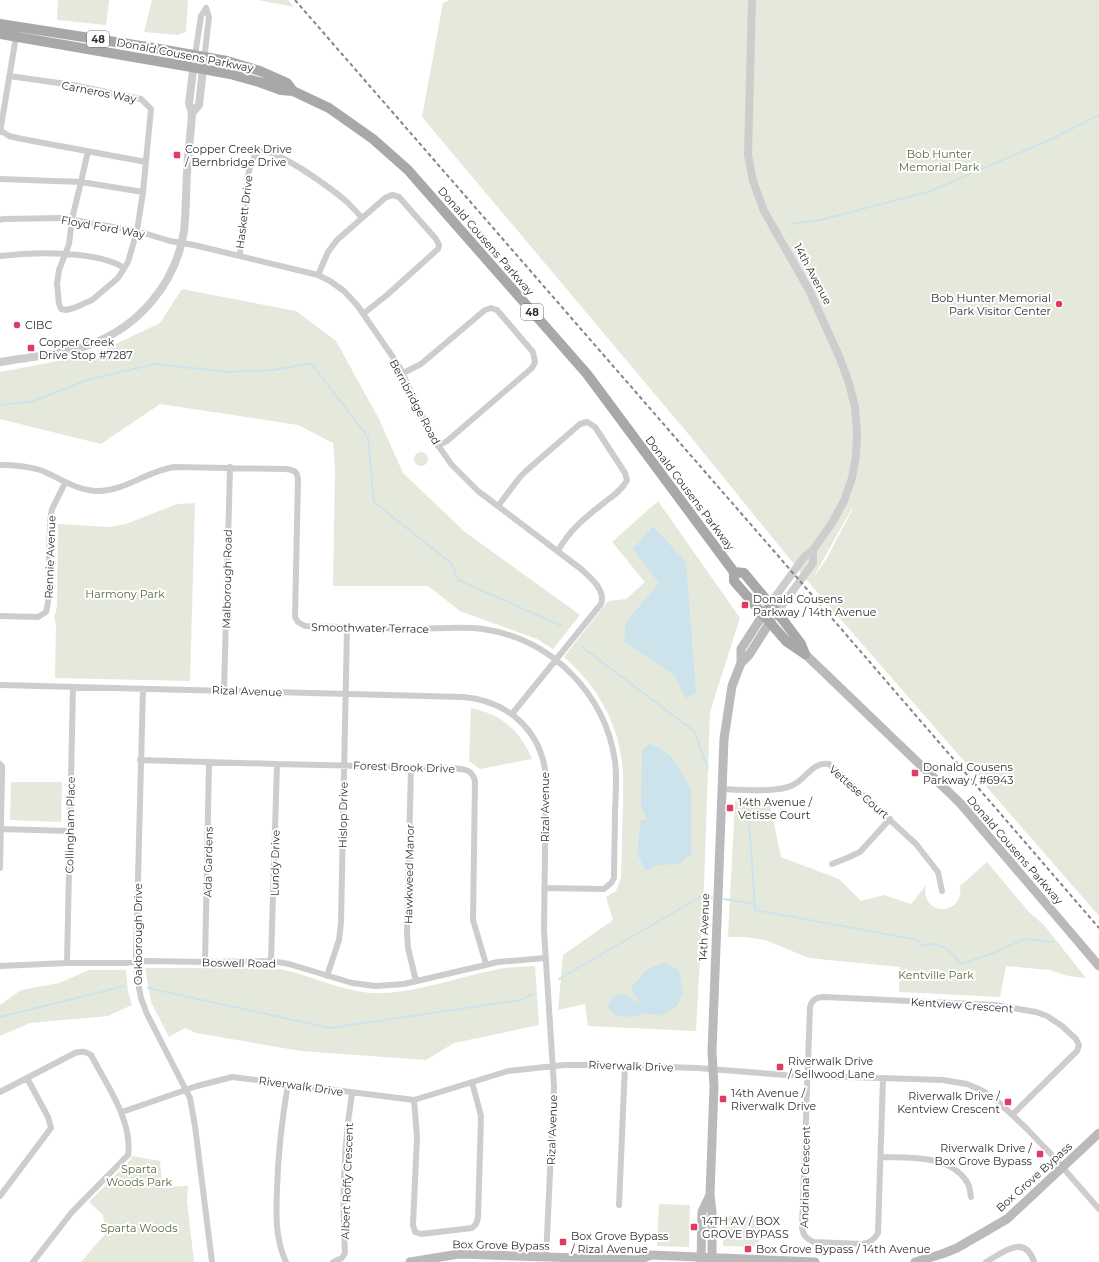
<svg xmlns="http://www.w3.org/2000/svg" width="1099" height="1262" viewBox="0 0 1099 1262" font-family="Montserrat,sans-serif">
<rect width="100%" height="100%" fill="#fff"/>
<path fill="#e5e9dc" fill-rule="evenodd" d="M58,0H109L106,25L57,20Z
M152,0H188L186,32L177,35L144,32Z
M258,0H288L294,7Z
M450,0H1099V916L810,584L690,436L422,117L443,3ZM853,508L827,558L813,578L852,508Z
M182,289L296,311L336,341L379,419L403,473L465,532L580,615L553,649L537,639L460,611L428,586H333L335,470L333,443L298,425L160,404L101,444L0,419V372L95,354L160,323Z
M414 459a7 7 0 1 1 14 0a7 7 0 1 1-14 0Z
M658,501L740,618L710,712L704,886L696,1031L588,1026L585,1004L558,1010L563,955L613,920L606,897L616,891L621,878C622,855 622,831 623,808C623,792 624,777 622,762C617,720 595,684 564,657L608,601L626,599L645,582L612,542Z
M195,503L190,681L55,678L56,625L54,618L56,611L57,605L58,524L109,527L126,524L177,504Z
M471,708C502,715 519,729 532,759L480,769L469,761Z
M11,782H62L61,822L10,820Z
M769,800L781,857L839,879L861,901L884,895L911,904L926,885C919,917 965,917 960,886L987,862L1029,912L1044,925L1086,978L1068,976L1050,970L1006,966L1000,997L899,992L900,967L809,958L765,940L744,937H728L735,801Z
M535,966L539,1025L454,1043L426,1060L301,1051L196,1033L185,1028L169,1037L151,1002L145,968H272C306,972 337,991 373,993C413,994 451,979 490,971C505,967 520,967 535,966Z
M89,970H126L128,991L132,1005L108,1016L30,1023L0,1036V1005L21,990L59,983Z
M132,1156L160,1161L162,1187L188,1186L187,1201L194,1262H81L105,1234L103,1215L89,1202L131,1159Z
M659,1204L690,1205L689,1247L657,1246Z
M724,1216L760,1217L759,1247L723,1246Z"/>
<path fill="#cce3eb" d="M653,526L686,562L696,692L686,699L675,676L624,641L626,622L659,583L633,549Z
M650,743L670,755L691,789V854L679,864L658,865L646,871L637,854L641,820H647L641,806L642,751Z
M665,962L679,971L683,992L678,1005L660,1016L645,1013L634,1017L617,1016L611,1012L608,1006C617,986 627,995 640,1004L633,993L631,987L648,969Z"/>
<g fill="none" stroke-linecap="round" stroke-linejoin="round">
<path stroke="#cce3eb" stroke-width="2" d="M792,224L820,220L928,192L1052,139L1099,115
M0,405L34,401L87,380L155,364L228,372L274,370L311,363L368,437L374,502L452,564L458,580L560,625
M582,647L694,731C700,743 702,756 708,768
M747,804L751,846L755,910L918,940L920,945C925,946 928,944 933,944C949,947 951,953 961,964L994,953L1024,939L1053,942
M724,899L755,904
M559,979L702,896L712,898
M148,988L330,1028L520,1000L532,994
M0,1017L125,986"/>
<path stroke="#cdcdcd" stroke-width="6" d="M195,55L201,16L206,8
M203,69L209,17L206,8
M9,76L73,85L141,99L151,109L143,192L137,231L128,262L118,278L92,300L74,308L66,310L61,309L59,304L57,284L59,270L69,244L72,219L81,182L88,151
M0,130L9,136L22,139L146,162
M0,132L16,37
M0,179L81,182L143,192
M0,220L3,219L62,218L137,231L170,241L194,245L318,275L330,281L344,291L357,305L399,366L432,437L452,465L478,491L581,569C590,577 606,590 601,604L512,714
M0,256C32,252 97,250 124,268
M239,256C241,248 243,240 244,231C246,212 243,161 260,151C278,149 332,189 347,202C352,207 357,212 362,218
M318,275L328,252L337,240L385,198L392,195L399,197L436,239L439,245L438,249L387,295L363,314
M403,373L421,364L485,310L491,308L497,310L533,352L535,362L532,368L447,441L438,446
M0,465C13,465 27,466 40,470C59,477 76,491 98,491C125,491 147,471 174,467L286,469C294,470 297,471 298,479L295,617L298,622L305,626C341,627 377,628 413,629C436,629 460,626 483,629C551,639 605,693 615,761C617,777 616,793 615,809C615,832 614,855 614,878L611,883L604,889L544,888
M498,506L520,477L526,471L580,424L587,422L595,427L625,473L627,480C623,489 613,496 605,502C587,516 569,530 558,551
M0,616L38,617L46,612L48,603L50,521L52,509L65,483
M0,685L463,697C508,701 541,730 546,776L544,930L554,1087L546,1258
M143,689L136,954L137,978L141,998L147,1014L190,1098L195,1126L212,1262
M224,691L230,467
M140,760L277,764L452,768C464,769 472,769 475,781L473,920L486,964
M0,764L2,766V775L0,868
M411,767L407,931L408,948L416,981
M722,789C740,790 778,793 793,785C806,779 813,761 829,764L916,844L938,872L942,891
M0,829L70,831
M832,864L847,858L860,852L890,819
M271,961L277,764
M205,962L209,762
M67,963L73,687
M0,966L67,963H125L146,961L205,962L271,961L289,964L352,983L376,986L404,984L498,962L545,958
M327,976L339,940L341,922L347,627
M883,1078L878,1233C874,1240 870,1242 863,1244L813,1242C806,1238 803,1235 802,1228L810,1007C812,999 817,997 824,997L995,1005L1036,1012L1047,1016L1062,1026L1076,1039L1079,1045L1077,1051L1012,1115
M0,1092L75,1053C82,1051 85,1051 91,1055C106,1084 133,1121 128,1155L72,1212L33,1262
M414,1100L417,1137L413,1225L415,1232L421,1234L472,1228L476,1224L478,1218L481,1116L472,1082
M122,1112L197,1086L232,1077L414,1100L508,1071L564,1065H602L697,1068L785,1075L943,1080L967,1084L981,1090L993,1097L1025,1127L1050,1153L1099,1209
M881,1157C909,1158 949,1154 967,1182C970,1186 970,1192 971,1197
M0,1196L51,1128L48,1117L27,1078
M619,1205L625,1065
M286,1262C275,1239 276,1213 277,1189C278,1154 282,1119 288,1084
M333,1262L342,1258L345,1253C342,1202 344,1144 352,1093
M986,1262C1002,1253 1025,1233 1034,1262"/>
<path stroke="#cdcdcd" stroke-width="8" d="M752,0L748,155L753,181L764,211L809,290L839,356L849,383L855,407L857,431L856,456L852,478L844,501L832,523L813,550L804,557L770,604
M192,113L199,105L203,69
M0,362C29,357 61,355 89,345C139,327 176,283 184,231C186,212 186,193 187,173C188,153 191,133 192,113L189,103L195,55
M770,622L813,563V550"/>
<path stroke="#bababa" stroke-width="9" d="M805,654L960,803L1099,966
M741,663L749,655L770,622
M410,1262L459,1254L639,1260L651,1255L815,1262
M701,1262L702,1212L710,1195
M712,1262V1213L710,1194L714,1087L712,1052L724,739L732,686L741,663V649L770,604
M915,1262L942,1254L957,1248L1007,1219L1099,1133"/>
<path stroke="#a8a8a8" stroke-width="10" d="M0,24L154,48L227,61L260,71L287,83L293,91
M0,34L203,69L230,74L259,82L281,90L293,91L329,108L373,139L408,170L587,374L734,572V581L786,641L805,654
M734,572L744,573L783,620L801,644L805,654"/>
<path stroke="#858585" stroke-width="2" stroke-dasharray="4 3" stroke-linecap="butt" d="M295,0L793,573L1099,928"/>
</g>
<g fill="#dc3d60" stroke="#fff" stroke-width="1.5">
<rect x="173" y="151" width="8" height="8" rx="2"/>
<circle cx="1059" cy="304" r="4"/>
<circle cx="17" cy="325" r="4"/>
<rect x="27" y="344" width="8" height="8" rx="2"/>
<rect x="741" y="601" width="8" height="8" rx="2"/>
<rect x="911" y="769" width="8" height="8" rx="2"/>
<rect x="726" y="804" width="8" height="8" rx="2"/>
<rect x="776" y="1063" width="8" height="8" rx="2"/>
<rect x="719" y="1095" width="8" height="8" rx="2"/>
<rect x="1004" y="1098" width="8" height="8" rx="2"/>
<rect x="1036" y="1150" width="8" height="8" rx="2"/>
<rect x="690" y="1223" width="8" height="8" rx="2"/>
<rect x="559" y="1238" width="8" height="8" rx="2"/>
<rect x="744" y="1245" width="8" height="8" rx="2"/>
</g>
<g text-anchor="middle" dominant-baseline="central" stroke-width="4" stroke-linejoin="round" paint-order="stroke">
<g fill="#fff" stroke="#6e6e6e" stroke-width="1">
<rect x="87" y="31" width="22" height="16" rx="3"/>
<rect x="521" y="304" width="22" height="16" rx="3"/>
</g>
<g font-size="10" font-weight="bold" fill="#303030">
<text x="98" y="39">48</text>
<text x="532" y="312">48</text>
</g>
<g font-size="11" fill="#303030" stroke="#fff">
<text transform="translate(185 55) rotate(11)">Donald Cousens Parkway</text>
<text transform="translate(99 92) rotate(11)">Carneros Way</text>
<text transform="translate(244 212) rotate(-83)">Haskett Drive</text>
<text transform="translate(103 227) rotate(10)">Floyd Ford Way</text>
<text transform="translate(486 241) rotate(49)">Donald Cousens Parkway</text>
<text transform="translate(813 274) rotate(62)">14th Avenue</text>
<text transform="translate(415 402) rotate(62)">Bernbridge Road</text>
<text transform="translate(690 493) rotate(53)">Donald Cousens Parkway</text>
<text transform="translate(50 557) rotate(-88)">Rennie Avenue</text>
<text transform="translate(227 579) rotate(-89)">Malborough Road</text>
<text transform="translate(370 628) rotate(1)">Smoothwater Terrace</text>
<text transform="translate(247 691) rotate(2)">Rizal Avenue</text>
<text transform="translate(404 767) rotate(2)">Forest Brook Drive</text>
<text transform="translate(859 792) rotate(41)">Vettese Court</text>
<text transform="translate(545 807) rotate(-90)">Rizal Avenue</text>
<text transform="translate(343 815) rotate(-89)">Hislop Drive</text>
<text transform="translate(70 825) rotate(-89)">Collingham Place</text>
<text transform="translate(1015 850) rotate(49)">Donald Cousens Parkway</text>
<text transform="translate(208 862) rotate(-89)">Ada Gardens</text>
<text transform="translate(275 863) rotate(-89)">Lundy Drive</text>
<text transform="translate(409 874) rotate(-89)">Hawkweed Manor</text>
<text transform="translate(704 927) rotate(-88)">14th Avenue</text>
<text transform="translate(138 934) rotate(-90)">Oakborough Drive</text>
<text transform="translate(239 963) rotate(1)">Boswell Road</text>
<text transform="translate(962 1005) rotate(4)">Kentview Crescent</text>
<text transform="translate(631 1066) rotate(2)">Riverwalk Drive</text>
<text transform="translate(301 1086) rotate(8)">Riverwalk Drive</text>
<text transform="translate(552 1130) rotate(-88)">Rizal Avenue</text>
<text transform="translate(805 1177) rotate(-89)">Andriana Crescent</text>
<text transform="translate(1034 1177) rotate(-42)">Box Grove Bypass</text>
<text transform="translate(347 1181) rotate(-88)">Albert Roffy Crescent</text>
<text transform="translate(501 1245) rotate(1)">Box Grove Bypass</text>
</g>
<g font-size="11" fill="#303030" stroke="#fff" text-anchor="start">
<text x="185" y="149">Copper Creek Drive<tspan x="185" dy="13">/ Bernbridge Drive</tspan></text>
<text x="1051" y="298" text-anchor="end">Bob Hunter Memorial<tspan x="1051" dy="13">Park Visitor Center</tspan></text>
<text x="25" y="325">CIBC</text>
<text x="39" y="342">Copper Creek<tspan x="39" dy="13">Drive Stop #7287</tspan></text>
<text x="753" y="599">Donald Cousens<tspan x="753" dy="13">Parkway / 14th Avenue</tspan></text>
<text x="923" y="767">Donald Cousens<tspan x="923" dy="13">Parkway / #6943</tspan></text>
<text x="738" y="802">14th Avenue /<tspan x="738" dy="13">Vetisse Court</tspan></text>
<text x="788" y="1061">Riverwalk Drive<tspan x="788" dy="13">/ Sellwood Lane</tspan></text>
<text x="731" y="1093">14th Avenue /<tspan x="731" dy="13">Riverwalk Drive</tspan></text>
<text x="1000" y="1096" text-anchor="end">Riverwalk Drive /<tspan x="1000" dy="13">Kentview Crescent</tspan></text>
<text x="1032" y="1148" text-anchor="end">Riverwalk Drive /<tspan x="1032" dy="13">Box Grove Bypass</tspan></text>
<text x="702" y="1221">14TH AV / BOX<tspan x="702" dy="13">GROVE BYPASS</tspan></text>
<text x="571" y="1236">Box Grove Bypass<tspan x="571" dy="13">/ Rizal Avenue</tspan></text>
<text x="756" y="1249">Box Grove Bypass / 14th Avenue</text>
</g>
<g font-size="11" fill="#596a3f" stroke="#fff">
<text x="939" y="154">Bob Hunter<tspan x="939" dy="13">Memorial Park</tspan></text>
<text x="125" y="594">Harmony Park</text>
<text x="936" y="975">Kentville Park</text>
<text x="139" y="1169">Sparta<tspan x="139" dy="13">Woods Park</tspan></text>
<text x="139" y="1228">Sparta Woods</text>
</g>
</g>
</svg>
